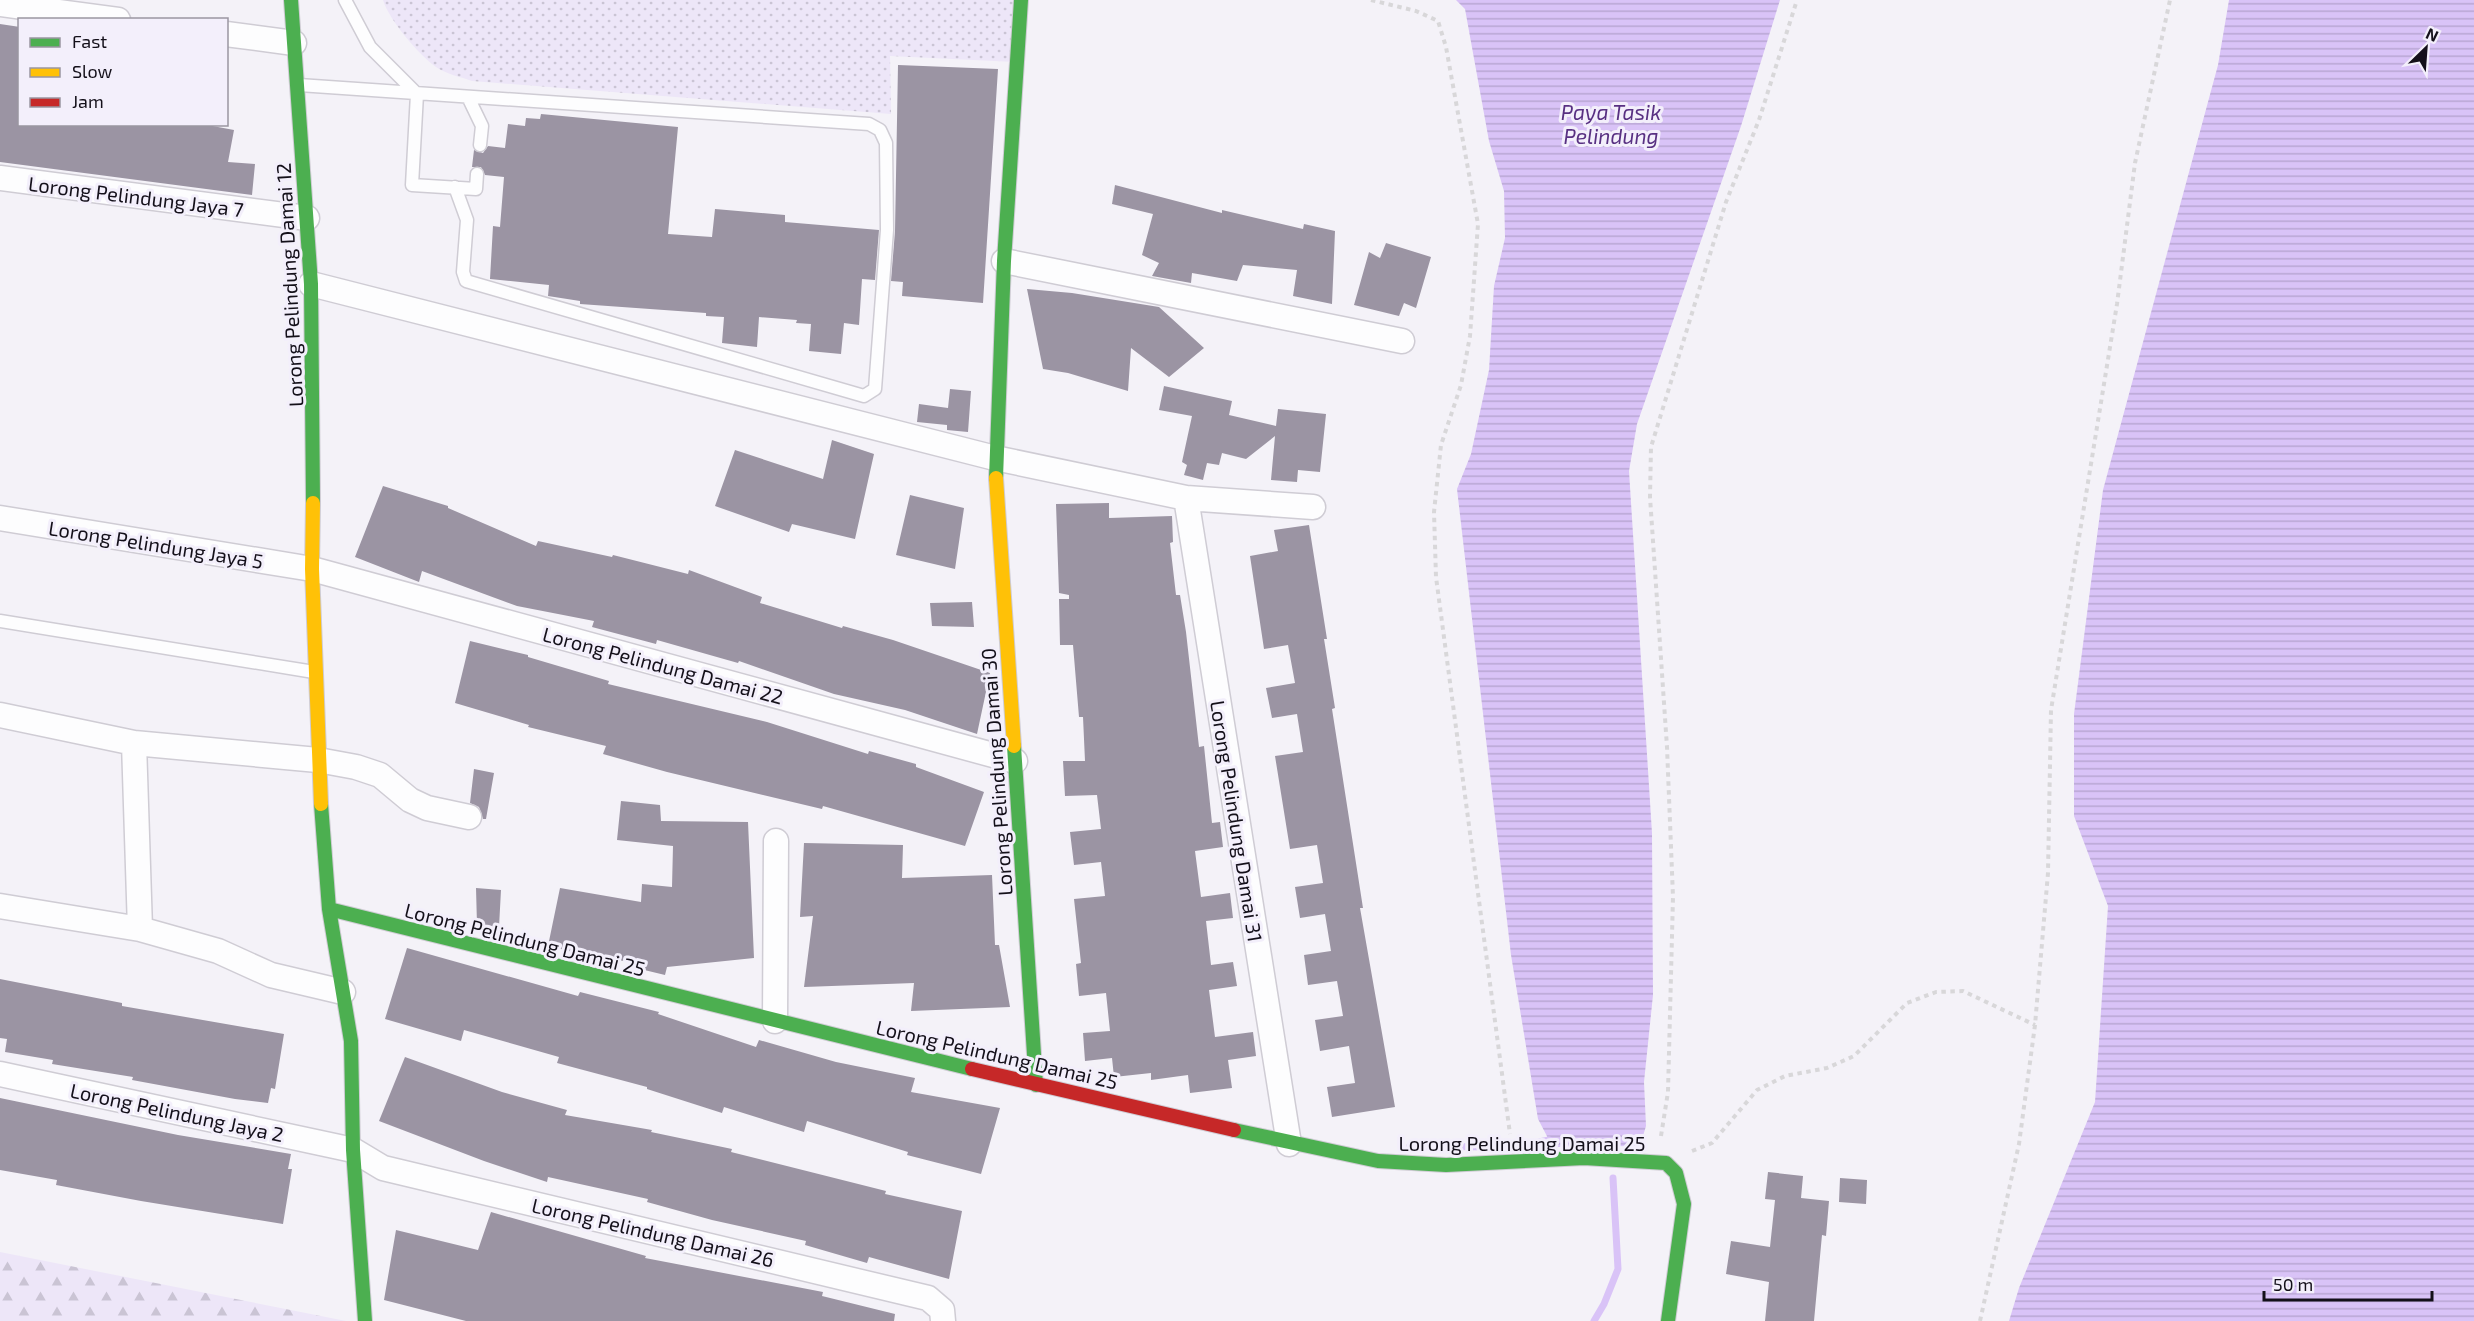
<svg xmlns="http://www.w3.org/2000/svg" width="2474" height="1321" viewBox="0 0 2474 1321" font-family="'Exo 2',sans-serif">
<defs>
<pattern id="green-dots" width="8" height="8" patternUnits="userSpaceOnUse" patternTransform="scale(1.5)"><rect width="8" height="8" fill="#ede6f8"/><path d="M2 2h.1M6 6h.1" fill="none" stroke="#cac4d4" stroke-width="1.8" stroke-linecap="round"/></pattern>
<pattern id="forest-firs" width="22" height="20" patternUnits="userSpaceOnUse" patternTransform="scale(1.5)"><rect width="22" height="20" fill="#ede6f8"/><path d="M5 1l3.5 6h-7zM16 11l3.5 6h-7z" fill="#cac4d4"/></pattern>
<pattern id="water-rules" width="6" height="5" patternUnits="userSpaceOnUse" patternTransform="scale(1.5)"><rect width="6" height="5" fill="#d9c3f7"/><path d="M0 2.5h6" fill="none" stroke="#b9a6d3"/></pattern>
</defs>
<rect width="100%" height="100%" fill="#f4f2f8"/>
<path fill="url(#green-dots)" d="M383,0H1017L1015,62L890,56L891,114L472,81C461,77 446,74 436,67C419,55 389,20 383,0Z"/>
<path fill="url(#forest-firs)" d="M0,1252L346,1321H0Z"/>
<path fill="url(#water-rules)" d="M1456,0H1780L1741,126L1637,424L1629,471L1652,833L1653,995L1644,1082L1646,1126L1643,1136L1636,1146L1557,1147L1549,1140L1538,1119L1511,955L1457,489L1471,454L1489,370L1494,286L1505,238L1504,191L1489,141L1465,9Z
M2229,0H2474V1321H2009L2019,1288L2095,1102L2108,906L2074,816V714L2103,490L2218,65Z"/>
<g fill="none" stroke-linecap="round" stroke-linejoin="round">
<path stroke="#d9c3f7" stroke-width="7" d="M1523,1145L1549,1140
M1410,1146L1491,1147
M1594,1321L1604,1304L1618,1269L1613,1178"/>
</g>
<path fill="#9b94a3" d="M0,24L20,27V124H202L234,130L228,162L255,164L252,195L0,162Z
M898,65L998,69L983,303L902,296L903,282L891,281L895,231Z
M541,114L678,127L668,234L712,237L715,209L785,215V222L879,230L875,280L862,279L859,325L844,323L841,354L809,351L811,324L796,323L797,320L759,317L757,347L722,343L724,317L706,316V313L580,304V301L548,296L549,285L490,279L493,226L500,227L504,177L485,175L481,167H472L474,150L483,153L488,146L505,148L508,124L525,126L526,118L540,119Z
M1115,185L1222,213V210L1303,229L1304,224L1335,231L1332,304L1293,296L1297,270L1243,265L1237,281L1192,273L1191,283L1152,276L1159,263L1142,255L1153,214L1112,204Z
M1386,243L1431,257L1416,308L1404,303L1399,316L1354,305L1369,252L1380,258Z
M1027,289L1072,293L1159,307L1204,348L1169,377L1131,348L1128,391L1068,373L1043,369Z
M1164,386L1232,401L1229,415L1276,426L1278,409L1326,414L1320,472L1298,470L1297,482L1271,480L1275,436L1246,459L1222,453L1219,465L1207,463L1203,480L1184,475L1187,465L1182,462L1192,416L1159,410Z
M950,389L971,391L968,432L947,430V425L917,422L919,404L948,408Z
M832,440L874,454L855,539L792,524L789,532L715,506L735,450L823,479Z
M383,486L448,506V508L536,546L538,541L612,557L613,555L688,574L689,570L762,597L760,603L842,628L843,626L893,640L990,673L977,734L905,710L834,694L739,661L738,663L657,640L656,644L592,627L594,621L517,606L422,571L419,582L355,557Z
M910,495L964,508L955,569L896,555Z
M1109,503V518L1172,516L1173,542L1170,543L1176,595H1180L1186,632L1199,747L1204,746L1212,823L1220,822L1223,847L1195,851L1201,897L1230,893L1233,918L1206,921L1211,965L1233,962L1237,986L1209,990L1215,1037L1253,1032L1256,1056L1228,1060L1232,1088L1190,1093L1188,1075L1151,1080V1073L1114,1077L1112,1058L1085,1061L1083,1033L1110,1031L1106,993L1079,996L1076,964L1081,963L1074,899L1105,896L1101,862L1074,865L1070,832L1101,829L1097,795L1065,796L1063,761H1085L1083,717H1079L1073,645H1060L1059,599H1069V595L1059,593L1056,504Z
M1309,525L1327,639H1324L1335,708L1332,709L1363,908H1360L1395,1107L1332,1117L1327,1087L1355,1083L1349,1046L1320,1051L1315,1020L1343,1016L1337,981L1308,985L1304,955L1331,951L1325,914L1300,918L1295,887L1323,883L1317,845L1290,849L1275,756L1303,752L1297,714L1272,718L1266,688L1295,683L1288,645L1264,649L1250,556L1278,551L1274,530Z
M972,602L974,627L932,626L930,603Z
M470,641L528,655V657L609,681L608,684L767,722L868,754L869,751L916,764V767L984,792L965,846L823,806L822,809L667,772L603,754L606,746L528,727L529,725L455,703Z
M474,769L494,773L486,819H483L479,807L470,803Z
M621,801L660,805L661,821L748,822L754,958L667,967L665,975L636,968L638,963L590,956L548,946L560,888L641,902L642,884L672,887L673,846L617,840Z
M804,843L903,845L902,878L992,875L995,945H999L1010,1007L911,1011L914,983L804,987L813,916L800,917Z
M476,888L501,890L499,927L477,925Z
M407,948L578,996L580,992L659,1012L658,1014L756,1047L759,1040L836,1062L915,1078L911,1092L1000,1108L981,1174L907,1155L908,1152L807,1121L804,1132L724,1107L722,1113L647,1089V1087L557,1063L559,1057L464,1030L461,1041L385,1019Z
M0,979L122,1003V1006L284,1034L275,1089L271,1088L268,1103L235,1099L132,1080L133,1077L52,1064L53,1060L5,1052L7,1039L0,1038Z
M405,1057L502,1092L567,1110L565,1115L652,1130L651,1132L732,1149L731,1152L886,1191L885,1194L962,1211L949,1279L869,1257L867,1263L805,1245L806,1241L712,1220L647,1202L648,1199L548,1177L547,1182L484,1161L379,1121Z
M0,1098L178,1135L291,1154L288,1169H292L283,1224L141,1201L56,1185L57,1180L0,1170Z
M1768,1172L1803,1176L1801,1198L1829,1201L1826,1236L1822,1235L1814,1321H1765L1769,1282L1726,1274L1731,1241L1770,1247L1775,1200L1765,1199Z
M1840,1178L1867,1180L1866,1204L1839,1202Z
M491,1212L646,1256L645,1258L823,1292L822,1296L895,1314L894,1321H466L384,1300L396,1230L478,1250Z"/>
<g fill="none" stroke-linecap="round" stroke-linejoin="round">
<defs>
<path id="lane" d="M345,0L370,47L417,94L412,185L476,189L477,174
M299,85L869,124L880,130L886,143L887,230L875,389L864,396L466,281L463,272L467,220L455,187
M468,97L482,126L480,145
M0,621L314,672"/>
<path id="street" d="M0,4L118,20
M226,34L294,43
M0,178L307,218
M1004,261L1402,341
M311,284L995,458L1186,498L1313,507
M1186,498L1289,1144
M0,518L312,569L1015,761
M0,715L134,743L318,760L356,767L380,775L410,800L427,808L469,817
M134,743L140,929
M0,906L140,929L218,951L271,975L343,992
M775,1021L776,841
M0,1074L353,1150L383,1168L928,1298L942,1310L943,1321"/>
<path id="fast" d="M291,0L311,284L313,503
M996,478L1004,261L1021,0
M1014,746L1036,1085
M321,804L329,909L351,1041L353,1150L365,1321
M329,909L972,1069
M1234,1130L1378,1161L1446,1165L1584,1158L1666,1163L1676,1173L1684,1204L1668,1321"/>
<path id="slow" d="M996,478L1014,746
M313,503L312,569L321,804"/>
<path id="jam" d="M972,1069L1234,1130"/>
</defs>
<use href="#lane" stroke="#cfccd4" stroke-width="15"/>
<use href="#street" stroke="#cfccd4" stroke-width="27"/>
<use href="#fast" stroke="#cfccd4" stroke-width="16"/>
<use href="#slow" stroke="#cfccd4" stroke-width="16"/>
<use href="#jam" stroke="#cfccd4" stroke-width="16"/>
<path stroke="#d8d7d9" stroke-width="4" stroke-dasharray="4.5 4.5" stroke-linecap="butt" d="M1371,0L1416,11L1438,21L1446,47L1478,224L1470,336L1461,385L1441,445L1434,512L1436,577L1510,1134
M1661,1136L1668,1092L1673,897L1667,747L1650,497L1651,447L1726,202L1759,120L1797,0
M1692,1151L1712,1143L1757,1090L1785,1076L1827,1068L1854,1056L1907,1003L1936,992L1963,991L2035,1025
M1980,1321L2019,1144L2035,1025L2048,873L2051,710L2117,304L2135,163L2170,0"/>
<use href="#lane" stroke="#fdfdfe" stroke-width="12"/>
<use href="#street" stroke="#fdfdfe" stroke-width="24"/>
<use href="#fast" stroke="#4caf50" stroke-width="14"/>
<use href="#slow" stroke="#ffc107" stroke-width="14"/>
<use href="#jam" stroke="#c62828" stroke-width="14"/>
</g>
<g text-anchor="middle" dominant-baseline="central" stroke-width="6" stroke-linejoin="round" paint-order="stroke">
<g font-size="20" fill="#14101a" stroke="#f3effb">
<text transform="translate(136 196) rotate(7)">Lorong Pelindung Jaya 7</text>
<text transform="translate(289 285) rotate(-93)">Lorong Pelindung Damai 12</text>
<text transform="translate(156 544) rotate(9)">Lorong Pelindung Jaya 5</text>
<text transform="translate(663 665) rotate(15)">Lorong Pelindung Damai 22</text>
<text transform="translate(996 772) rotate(-94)">Lorong Pelindung Damai 30</text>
<text transform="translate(1237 821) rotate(81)">Lorong Pelindung Damai 31</text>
<text transform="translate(525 939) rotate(14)">Lorong Pelindung Damai 25</text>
<text transform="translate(997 1054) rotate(13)">Lorong Pelindung Damai 25</text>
<text transform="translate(177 1112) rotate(12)">Lorong Pelindung Jaya 2</text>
<text x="1522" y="1143">Lorong Pelindung Damai 25</text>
<text transform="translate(653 1232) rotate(13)">Lorong Pelindung Damai 26</text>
</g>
<g font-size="21" font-style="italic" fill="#583082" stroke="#f3effb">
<text x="1611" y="111">Paya Tasik<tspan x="1611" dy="24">Pelindung</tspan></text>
</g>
</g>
<rect x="18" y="18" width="210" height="108" fill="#f3effb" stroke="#9a96a1" stroke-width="1.5"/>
<rect x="30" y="38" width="30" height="9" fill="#4caf50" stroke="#9a96a1" stroke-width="1.5"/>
<text x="72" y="48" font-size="18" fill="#14101a">Fast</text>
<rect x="30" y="68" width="30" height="9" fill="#ffc107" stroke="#9a96a1" stroke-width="1.5"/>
<text x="72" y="78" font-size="18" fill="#14101a">Slow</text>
<rect x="30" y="98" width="30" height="9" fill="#c62828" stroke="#9a96a1" stroke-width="1.5"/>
<text x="72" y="108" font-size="18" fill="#14101a">Jam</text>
<g transform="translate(2426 48) rotate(25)" stroke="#f3effb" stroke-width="4.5" paint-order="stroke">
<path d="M0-4.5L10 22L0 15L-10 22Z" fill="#14101a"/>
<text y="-9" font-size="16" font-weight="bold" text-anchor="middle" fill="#14101a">N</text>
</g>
<path d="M2264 1291v9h168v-9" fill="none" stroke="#14101a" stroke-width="3"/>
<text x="2273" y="1291" font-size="18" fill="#14101a" stroke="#f3effb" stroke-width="4.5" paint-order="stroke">50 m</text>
</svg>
